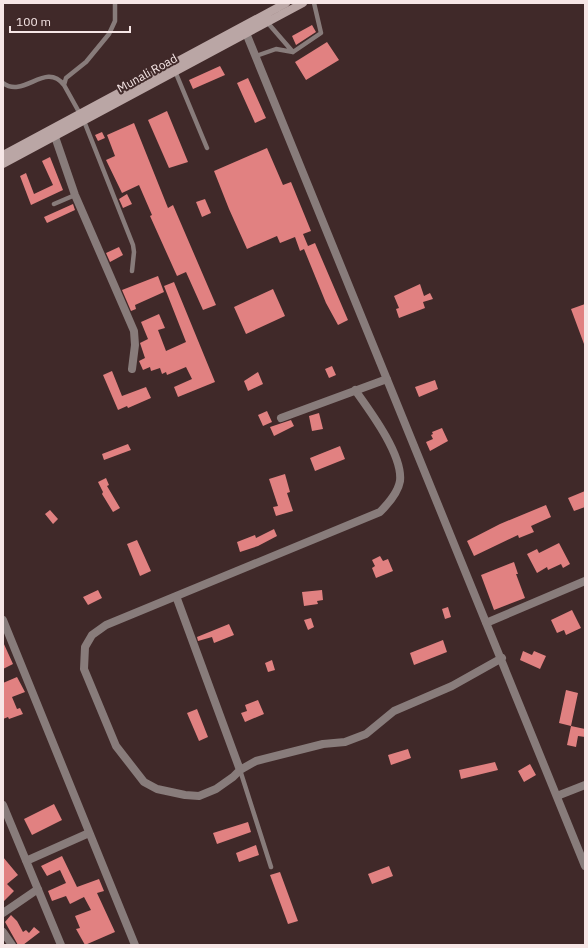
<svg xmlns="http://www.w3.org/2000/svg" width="588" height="948" viewBox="0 0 588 948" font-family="'IBM Plex Sans',sans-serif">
<rect width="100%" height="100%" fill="#402929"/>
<path fill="#e18181" d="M312,25L316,32L296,45L292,36Z
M327,42L339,60L306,80L295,62Z
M220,66L225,75L193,89L189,80Z
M248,78L266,118L255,123L237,83Z
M167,111L188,162L169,168L148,120Z
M134,123L168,208L173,205L216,305L203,310L186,272L177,276L150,216L152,215L139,185L122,193L106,160L115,156L107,135Z
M102,132L105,138L98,141L95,135Z
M267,148L283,185L291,182L311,231L303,234L308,246L315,243L348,320L338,325L326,303L304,249L300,251L295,237L280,243L277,236L247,249L229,209L214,171Z
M50,157L63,190L31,205L20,176L26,173L34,194L53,185L42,161Z
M127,194L132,204L123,208L119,199Z
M205,199L211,213L202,217L196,202Z
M73,204L75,210L47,223L44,217Z
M119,247L123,255L110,262L106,253Z
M158,276L164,292L135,305L136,309L131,311L122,290Z
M174,282L215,382L178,397L174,387L192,379L186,367L167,375L166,372L162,374L160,368L151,371L150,367L143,370L139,361L145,358L140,343L148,339L141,322L159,314L165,328L158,330L166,351L186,342L164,286Z
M420,284L424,296L430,293L433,299L423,302L425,308L399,318L396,309L399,308L394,296Z
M273,289L285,316L246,334L234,307Z
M585,304V344H584L571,309Z
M332,366L336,375L329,378L325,369Z
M112,371L122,396L146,387L151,398L128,408L127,406L118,410L103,375Z
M258,372L263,384L248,391L244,381Z
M435,380L438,389L419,397L415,387Z
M267,411L272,422L263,426L258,415Z
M319,413L323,429L312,431L309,416Z
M291,420L294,426L274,436L270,427Z
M442,428L448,441L430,451L426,442L433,439L431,435L433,434L432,432Z
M128,444L131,450L104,460L102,454Z
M340,446L345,459L315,471L310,458Z
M285,474L290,492L287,493L293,511L276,516L273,507L278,506L269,479Z
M106,478L109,485L107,486L120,508L113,512L102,494L103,492L98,482Z
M585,491V507L574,511L568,498Z
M546,505L551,517L531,526L534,532L519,538L518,535L474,556L467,541L500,524Z
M50,510L58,519L53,524L45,514Z
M274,529L277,536L258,546L240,552L237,542L255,535L256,538Z
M137,540L151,571L140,576L127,544Z
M559,543L570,564L563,568L561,564L548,570L547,567L537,573L527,554L537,549L539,553Z
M380,556L383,561L388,559L393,571L376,578L372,568L375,566L372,560Z
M514,562L518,574H516L525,598L494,610L481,575Z
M98,590L102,598L88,605L83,597Z
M322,590L323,600L317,601L318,604L304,606L302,592Z
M448,607L451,617L445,619L442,609Z
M572,610L581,628L566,635L564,630L557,633L551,620Z
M311,618L314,627L308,630L304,620Z
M229,624L234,635L214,643L212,637L198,641L197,637Z
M443,640L447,652L414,665L410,653Z
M3,642L13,664L3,669Z
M523,651L532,655L534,651L546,656L540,669L520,660Z
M272,660L275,670L268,672L265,663Z
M17,677L25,692L12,697L17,709L20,708L23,714L9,719L8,717L3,719V683Z
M566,690L578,693L571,726L559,723Z
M258,700L264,714L245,722L241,713L247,711L245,705Z
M197,709L208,737L199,741L187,713Z
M571,726L585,729V737L578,736L576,747L567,745Z
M408,749L411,758L391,765L388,755Z
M495,762L498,770L461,779L459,770Z
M530,764L536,775L524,782L518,771Z
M54,804L62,820L32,835L24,819Z
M248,822L251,832L217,844L213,833Z
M256,845L259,855L239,862L236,853Z
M62,856L77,887L99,879L104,891L97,893L115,932L85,945L76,929L80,928L75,916L91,910L84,897L70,904L66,896L52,901L48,891L66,883L60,870L47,876L41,866Z
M3,857L18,875L7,884L14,891L3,902Z
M389,866L393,876L372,884L368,874Z
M280,872L298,921L288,924L270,875Z
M11,915L17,921L23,932L26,930L29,933L34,927L40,932L23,945H18L5,922Z"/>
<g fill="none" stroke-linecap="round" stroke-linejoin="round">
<path stroke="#887c7b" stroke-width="4.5" d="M115,3V21L109,34L86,62L66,78L64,85L84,121L133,245L134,252L132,271
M267,22L293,52
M256,56L276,49L293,52L321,33L314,3
M175,71L207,148
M3,83C24,99 45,61 64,85
M54,204L75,195
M240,770L271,867"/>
<path stroke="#887c7b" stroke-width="8" d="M244,28L585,866
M53,131L75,195L134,331L135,345L132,369
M355,390C370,411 403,455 400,481C398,493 388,504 380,512L106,625L92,635L85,647L84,669L116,746L144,782L157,789L185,795L199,796L216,789L233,777L240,770L256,761L323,744L345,742L366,734L394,711L452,686L502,658
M281,418L387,379
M176,596L240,770
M3,620L135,945
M486,623L585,581
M557,796L585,785
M3,805L61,945
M26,861L89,833
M3,913L38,889
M3,932L12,945"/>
<path stroke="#baa6a5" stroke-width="8" d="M3,155L286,3
M3,164L303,3"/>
</g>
<g text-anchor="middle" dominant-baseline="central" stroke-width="4" stroke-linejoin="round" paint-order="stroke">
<g font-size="12" fill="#f6e6e6" stroke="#402929">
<text transform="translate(147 73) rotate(-29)">Munali Road</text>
</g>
</g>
<rect width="588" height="948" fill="none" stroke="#f6e6e6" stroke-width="8"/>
<path d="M10 26v6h120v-6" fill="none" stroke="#f6e6e6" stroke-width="2"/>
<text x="16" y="26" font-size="12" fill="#f6e6e6" stroke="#402929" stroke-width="3" paint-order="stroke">100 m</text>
</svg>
